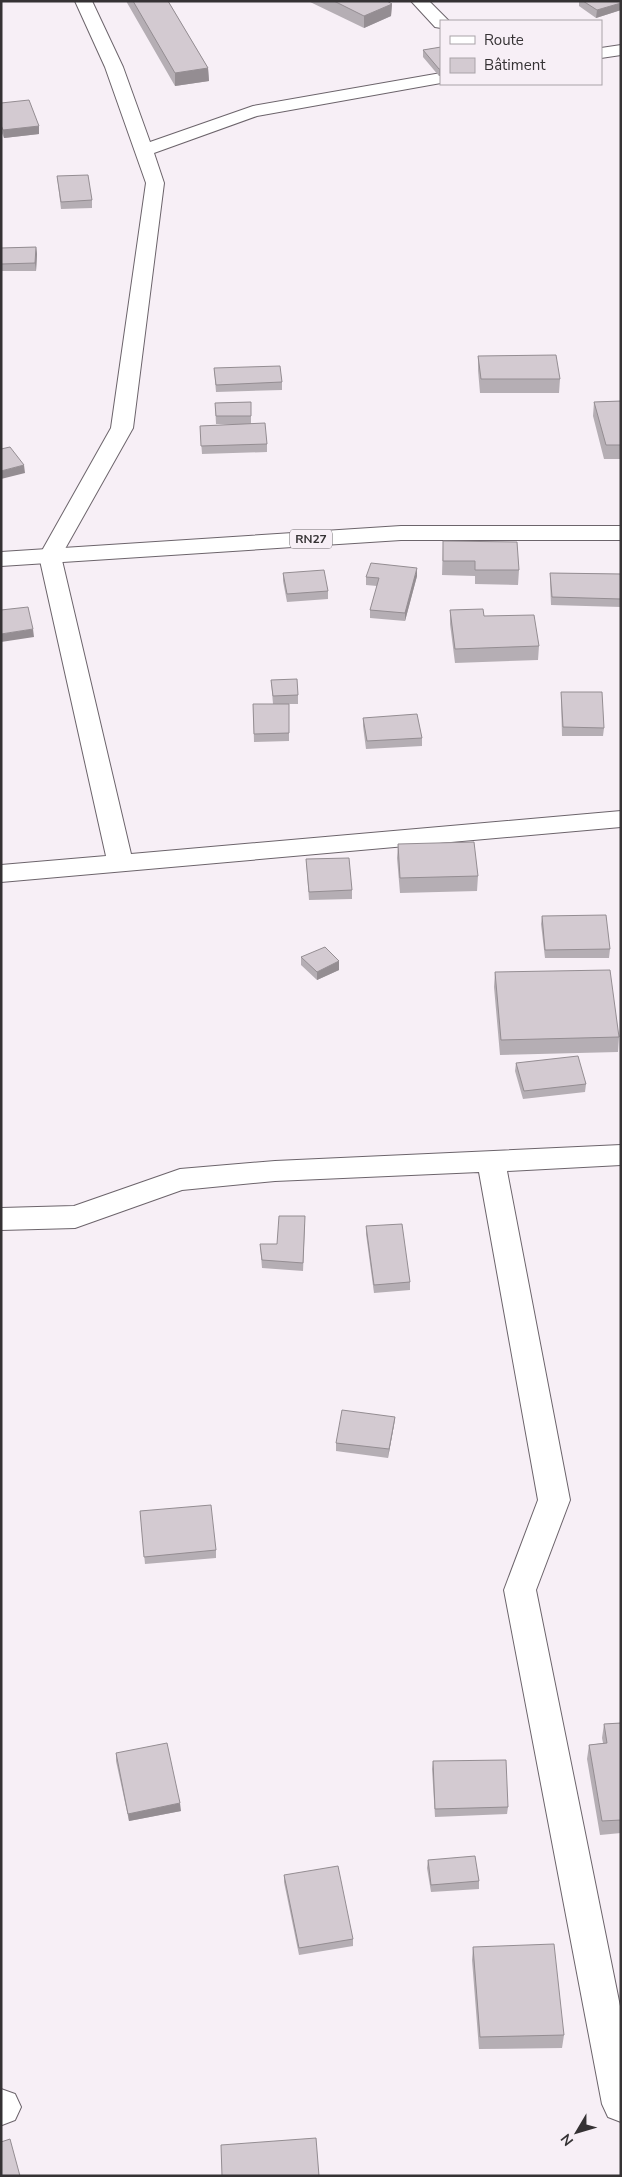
<svg xmlns="http://www.w3.org/2000/svg" width="622" height="2177" viewBox="0 0 622 2177" font-family="'Nunito Sans',sans-serif">
<rect width="100%" height="100%" fill="#f7eff6"/>
<g fill="none" stroke-linecap="round" stroke-linejoin="round">
<defs>
<path id="minor" d="M75,1H92L123,67L150,142L253,106L441,73V83L257,116L154,153L164,183L133,428L61,556L131,854L621,811V827L1,882V865L106,856L39,556L111,428L146,183L105,67Z
M411,1H429L449,21H441V28L435,27Z
M621,45V55L601,58V48Z
M621,1145V1165L507,1171L570,1500L536,1590L621,2011V2122L608,2117L602,2104L504,1590L538,1500L479,1172L275,1181L182,1190L75,1228L1,1230V1208L74,1206L180,1169L275,1161Z
M1,2089L15,2094L21,2107L15,2120L2,2125Z"/>
<path id="major" d="M401,526H621V540H401L1,566V552Z"/>
</defs>
<use href="#minor" stroke="#6c646b" stroke-width="2"/>
<use href="#major" stroke="#6c646b" stroke-width="2"/>
<use href="#minor" fill="#fff" fill-rule="evenodd"/>
<use href="#major" fill="#fff" fill-rule="evenodd"/>
</g>
<path fill="#b5aeb4" d="M126,1H168L208,68L209,81L175,86Z
M308,1H387L392,4L391,16L364,28Z
M579,1H621V10L596,18L579,6Z
M441,47V76H439L423,57V50Z
M1,103L39,126V134L4,138L1,131Z
M57,176L92,200V208L61,209Z
M36,247L37,254L36,271H1V248Z
M478,356L560,379L559,393H480L478,370Z
M214,368L282,382V390L216,392Z
M621,401V459H604L593,416L594,402Z
M251,402V423L267,444V452L202,454L200,426L237,424H216L215,403Z
M443,541L519,570L518,585L475,584V576L442,575Z
M283,573L328,591V599L287,602L283,581Z
M550,573L621,574V607L551,605L550,581Z
M417,576L405,621L370,618V610L377,586L366,585V577Z
M450,610L484,616L539,646L538,660L455,663L450,624Z
M271,680L298,695V704H289V741L254,742L253,704H273Z
M561,692L604,728L603,736H562L561,700Z
M363,718L422,738V746L366,749L363,726Z
M398,844L478,876L477,891L400,893L397,858Z
M306,859L352,890V899L309,900Z
M542,916L610,949L609,958H545L541,924Z
M301,957L339,961V970L317,980L301,965Z
M495,972L619,1037L618,1052L500,1055L494,987Z
M516,1063L586,1084L585,1092L523,1099L515,1071Z
M305,1224L303,1271L262,1268L260,1244H277Z
M366,1226L410,1282V1290L374,1293L366,1234Z
M395,1417L394,1425L388,1458L336,1451V1443Z
M140,1511L216,1550V1558L145,1564Z
M621,1723V1833L600,1835L587,1759L589,1745L603,1743L602,1738L604,1724Z
M116,1753L181,1811L129,1821L116,1761Z
M433,1761L508,1807L507,1814L435,1817L432,1769Z
M428,1860L479,1881V1889L431,1892L427,1868Z
M284,1875L353,1939V1946L299,1955L284,1882Z
M473,1947L564,2035L562,2048L479,2049L472,1960Z"/>
<path fill="#948d92" d="M621,3V10L596,18L597,10Z
M392,4L391,16L364,28V16Z
M208,68L209,81L175,86V73Z
M439,69H441V76H439Z
M39,126V134L4,138L3,130Z
M36,247L37,254L36,271L35,263Z
M24,465L25,473L1,479V471Z
M417,568V576L405,621V613Z
M33,629L34,637L1,642V634Z
M339,961V970L317,980V972Z
M395,1417L394,1425L388,1458L389,1449Z
M180,1803L181,1811L129,1821L128,1814Z"/>
<path fill="#d3cad1" stroke="#948d92" d="M133,1H168L208,68L175,73Z
M334,1H387L392,4L364,16Z
M583,1H621V3L597,10Z
M441,47V69H439L423,50Z
M29,100L39,126L3,130L1,125V103Z
M88,175L92,200L61,202L57,176Z
M36,247L35,263L1,264V248Z
M556,355L560,379H481L478,356Z
M280,366L282,382L216,385L214,368Z
M621,401V445H606L594,402Z
M251,402V416H216L215,403Z
M265,423L267,444L201,446L200,426Z
M10,447L24,465L1,471V449Z
M443,541L517,542L519,570H475V561H443Z
M371,563L417,568L405,613L370,610L379,578L366,577Z
M324,570L328,591L287,594L283,573Z
M550,573L621,574V599L552,597Z
M28,607L33,629L1,634V610Z
M483,609L484,616L534,615L539,646L455,649L450,610Z
M297,679L298,695L273,696L271,680Z
M561,692H602L604,728L563,727Z
M253,704H289V733L254,734Z
M417,714L422,738L367,741L363,718Z
M474,842L478,876L400,878L398,844Z
M349,858L352,890L309,892L306,859Z
M606,915L610,949L545,950L542,916Z
M325,947L339,961L317,972L301,957Z
M610,970L619,1037L501,1040L495,972Z
M578,1056L586,1084L524,1091L516,1063Z
M279,1216H305L303,1263L262,1260L260,1244H277Z
M402,1224L410,1282L374,1285L366,1226Z
M342,1410L395,1417L389,1449L336,1443Z
M211,1505L216,1550L144,1557L140,1511Z
M621,1723V1820L602,1821L589,1745L607,1743L604,1724Z
M167,1743L180,1803L128,1814L116,1753Z
M506,1760L508,1807L435,1809L433,1761Z
M475,1856L479,1881L431,1885L428,1860Z
M338,1866L353,1939L299,1948L284,1875Z
M554,1944L564,2035L480,2037L473,1947Z
M316,2138L319,2176H222L221,2145Z
M10,2139L20,2176H1V2142Z"/>
<g text-anchor="middle" dominant-baseline="central" stroke-width="5" stroke-linejoin="round" paint-order="stroke">
<rect fill="#f7eff6" stroke="#6f6b6e" stroke-width="1" x="290" y="529.5" width="42" height="19" rx="4"/>
<g font-size="12" font-weight="bold" fill="#353234">
<text x="311" y="539">RN27</text>
</g>
</g>
<rect width="622" height="2177" fill="none" stroke="#353234" stroke-width="5"/>
<rect x="440" y="20" width="162" height="65" fill="#f7eff6" stroke="#a9a3a8"/>
<rect x="450" y="36" width="25" height="8" fill="#ffffff" stroke="#a9a3a8"/>
<text x="484" y="45" font-size="15" fill="#353234">Route</text>
<rect x="450" y="58" width="25" height="15" fill="#d3cad1" stroke="#a9a3a8"/>
<text x="484" y="70" font-size="15" fill="#353234">Bâtiment</text>
<g transform="translate(577 2132) rotate(232)" stroke="#f7eff6" stroke-width="4" paint-order="stroke">
<path d="M0-4L9 19L0 12L-9 19Z" fill="#353234"/>
<text y="-8" font-size="14" font-weight="bold" text-anchor="middle" fill="#353234">N</text>
</g>
</svg>
